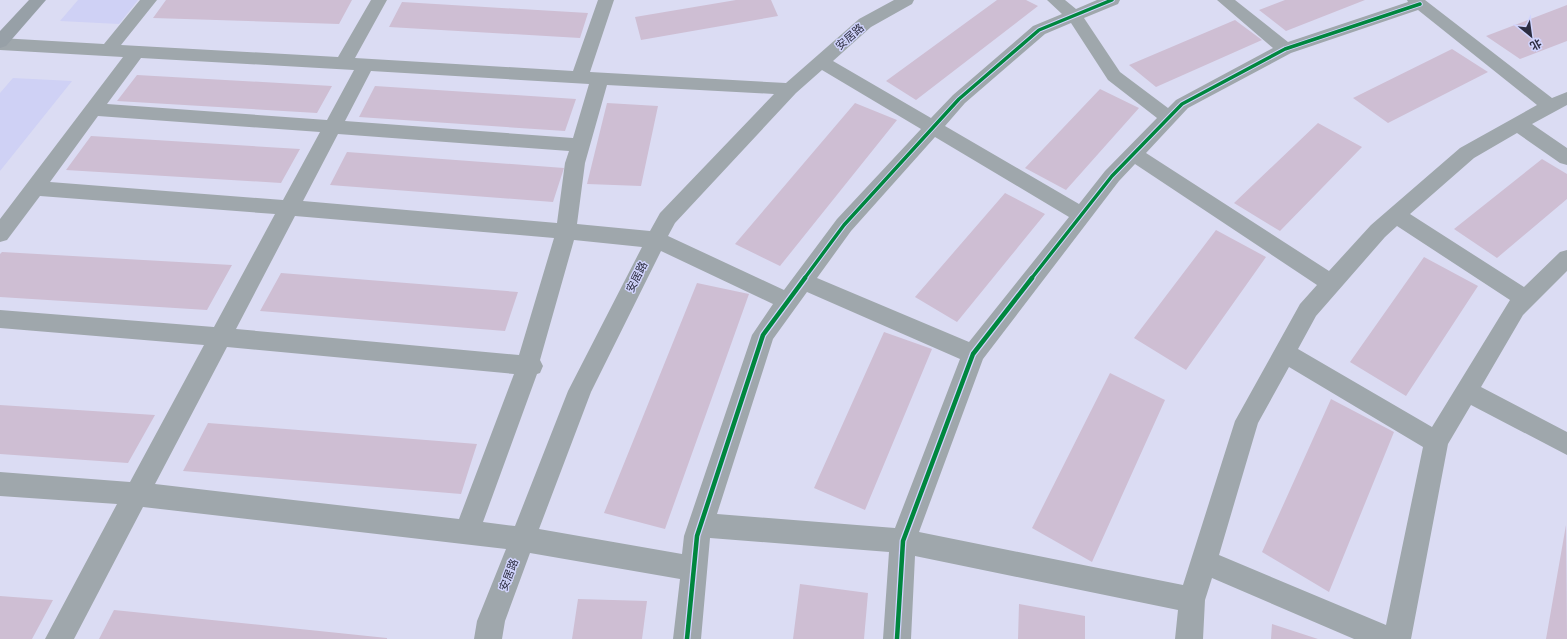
<svg xmlns="http://www.w3.org/2000/svg" width="1567" height="639" viewBox="0 0 1567 639" font-family="'Fira Sans','Noto Sans SC',sans-serif">
<rect width="100%" height="100%" fill="#dbdcf3"/>
<path fill="#cfd1f5" d="M78,0H138L119,24L60,21Z
M13,78L72,81L0,171V93Z"/>
<path fill="#cebed3" d="M166,0H352L339,24L153,18Z
M736,0H771L778,16L641,40L635,17Z
M997,0H1026L1038,6L916,100L886,81Z
M1285,0H1365L1286,31L1259,10Z
M402,2L588,13L580,38L389,27Z
M1567,5V41L1520,59L1486,36Z
M1235,20L1262,40L1156,87L1129,65Z
M1452,49L1488,72L1388,123L1353,98Z
M137,75L332,86L317,113L117,101Z
M375,86L576,99L565,131L359,117Z
M1100,89L1139,108L1066,190L1025,168Z
M607,103L658,106L641,186L587,184Z
M855,103L897,120L780,266L735,244Z
M1318,123L1362,147L1280,231L1234,203Z
M91,136L300,149L281,183L66,170Z
M347,152L564,168L553,202L330,185Z
M1542,159L1567,174V199L1497,258L1454,229Z
M1005,193L1045,214L957,322L915,297Z
M1216,230L1266,257L1186,370L1134,338Z
M2,252L232,265L207,310L0,297V254Z
M1424,257L1478,286L1406,396L1350,362Z
M281,273L518,292L505,331L260,311Z
M697,283L749,294L665,529L604,513Z
M884,332L932,349L865,510L814,488Z
M1110,373L1165,400L1092,562L1032,528Z
M1331,399L1394,432L1329,592L1262,552Z
M0,405L155,415L128,463L0,454Z
M208,423L477,444L461,494L183,471Z
M1566,525L1567,639H1546Z
M800,584L868,593L864,639H793Z
M0,596L53,600L32,639H0Z
M578,599L647,601L642,639H572Z
M1019,604L1085,616V639H1018Z
M114,610L387,638V639H99Z
M1272,624L1318,639H1271Z"/>
<g fill="none" stroke-linecap="round" stroke-linejoin="round">
<path fill="#9fa7ac" fill-rule="evenodd" d="M140,0H157L121,45L338,57L371,0H387L355,58L573,71L598,0H614L590,72L786,83L859,19L894,0H914L912,4L871,27L833,61L931,118L953,95L1033,26L1062,14L1047,0H1065L1076,9L1097,0H1120L1118,4L1084,18L1120,72L1168,108L1176,100L1273,48L1217,0H1235L1288,42L1408,2L1407,0H1425L1552,98L1567,92V105L1532,124L1567,148V165L1560,163L1517,133L1474,158L1410,214L1524,287L1560,252L1567,250V271L1523,315L1481,387L1567,432V455L1471,405L1448,444L1411,639H1354L1212,578L1205,600L1203,639H1175L1178,610L915,556L911,639H883L889,552L710,538L701,639H673L680,579L530,553L505,621L502,639H474L477,621L506,549L143,507L74,639H45L117,504L0,496V472L130,482L204,345L0,328V310L214,327L275,214L40,196L7,240L0,242V219L123,57L0,50V38L104,44ZM1418,10L1537,105L1460,148L1371,225L1329,271L1146,153L1188,108L1291,53ZM1071,23L1108,80L1157,118L1105,171L1079,204L945,126L965,103L1045,34ZM141,58L354,70L327,120L107,104ZM822,70L921,129L837,219L784,290L668,236L675,223L796,93ZM371,71L589,84L573,138L345,121ZM607,85L774,94L660,213L650,231L577,224L585,163ZM98,116L320,132L283,200L50,182ZM338,134L569,151L565,163L557,223L303,201ZM935,137L1069,217L969,342L817,278L851,231ZM1135,164L1317,285L1300,304L1235,421L1183,585L919,532L983,359L1119,181ZM295,216L554,238L519,355L236,329ZM1397,226L1510,300L1432,427L1298,349L1316,316L1385,237ZM574,240L642,247L568,391L515,526L483,522L537,374L540,373L543,366L540,360ZM661,251L773,304L752,335L684,536L682,554L539,529L591,392ZM807,292L960,359L895,528L717,514L773,339ZM227,347L514,374L459,519L155,484ZM1289,367L1423,447L1386,625L1219,555L1258,423Z"/>
<path fill="#97a0a7" fill-rule="evenodd" d="M29,0H46L6,46L0,48V31Z"/>
<defs>
<path id="cycleway-far1" d="M804,279L844,225L959,99L1039,30L1112,0
M1031,279L1112,176L1182,104L1285,49L1420,4"/>
<path id="cycleway" d="M687,639L697,536L763,335L805,278
M897,639L903,541L973,354L1032,278"/>
</defs>
<use href="#cycleway-far1" stroke="#d1d4fd" stroke-width="5.5"/>
<use href="#cycleway" stroke="#d1d4fd" stroke-width="7"/>
<use href="#cycleway-far1" stroke="#00873e" stroke-width="3.5"/>
<use href="#cycleway" stroke="#00873e" stroke-width="4.5"/>
</g>
<g text-anchor="middle" dominant-baseline="central" stroke-width="3" stroke-linejoin="round" paint-order="stroke">
<g font-size="11" fill="#2c2d41" stroke="#d1d4fd">
<text transform="translate(850 37) rotate(-41)">安居路</text>
<text transform="translate(637 277) rotate(-63)">安居路</text>
<text transform="translate(509 575) rotate(-69)">安居路</text>
</g>
</g>
<g transform="translate(1531 36) rotate(151)" stroke="#d1d4fd" stroke-width="3" paint-order="stroke">
<path d="M0-3L7 15L0 10L-7 15Z" fill="#2c2d41"/>
<text y="-6" font-size="11" font-weight="bold" text-anchor="middle" fill="#2c2d41">北</text>
</g>
</svg>
